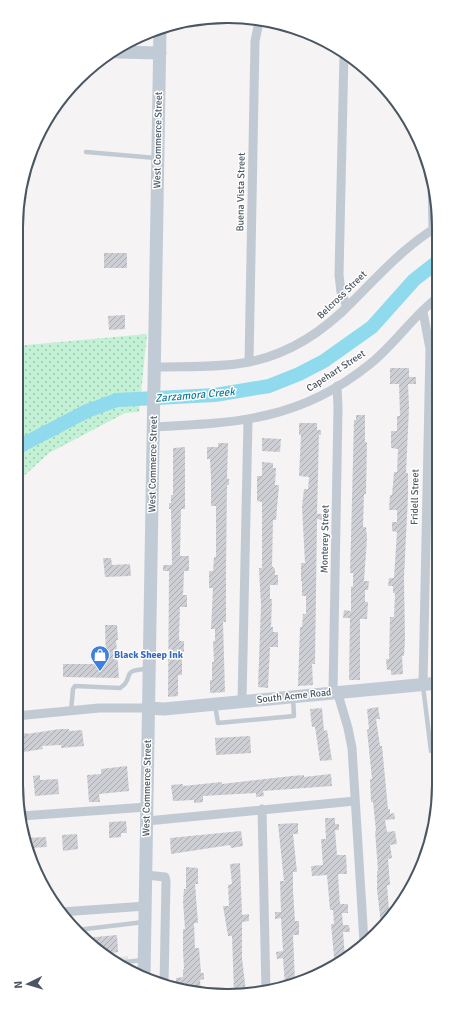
<svg xmlns="http://www.w3.org/2000/svg" width="455" height="1012" viewBox="0 0 455 1012" font-family="Signika,sans-serif">
<defs>
<pattern id="green-dots" width="8" height="8" patternUnits="userSpaceOnUse"><rect width="8" height="8" fill="#c3f1d5"/><path d="M2 2h.1M6 6h.1" fill="none" stroke="#a0c6b0" stroke-width="1.8" stroke-linecap="round"/></pattern>
<pattern id="building-hatch" width="6" height="6" patternUnits="userSpaceOnUse"><rect width="6" height="6" fill="#cdcfd5"/><path d="M-1 1l2-2M0 6l6-6M5 7l2-2" fill="none" stroke="#a8abb0"/></pattern>
</defs>
<rect width="100%" height="100%" fill="#f5f3f3"/>
<path fill="#e6e4e5" d="M128,956V970L122,968L109,958Z"/>
<path fill="url(#green-dots)" d="M147,334L139,412L125,413L49,453L16,483V346Z"/>
<g fill="none" stroke-linecap="round" stroke-linejoin="round">
<path stroke="#90daee" stroke-width="14" d="M16,448L87,411L117,400L215,395L269,386L299,374L324,361L372,327L414,280L437,262"/>
</g>
<path fill="url(#building-hatch)" d="M104,253H127V268H104Z
M125,315V329L109,330L108,316Z
M390,368H409V377H416V384H408L409,407L406,473H408V496L404,578L405,639L404,656H402L403,674L391,675V670H387L386,659H389L390,617H394L395,593H393V586H388L389,578H394L397,532L392,531V522H397V510H389L390,495H392L394,472H397L398,449L391,448V431H397V416H400L399,384H390Z
M356,415H365V442H367L366,494H364L363,527H366L367,538L364,581H369L368,590H365V602H368L367,619H360V680H349L350,618H343L344,610L351,611V586L353,587V573H350L351,538L354,420H356Z
M299,423H317V430H321V435H319L317,514H324L323,520L317,519L315,664H312L313,685L298,686L300,627H302L303,614H306V596H302V581H301V563H305L302,507L304,489H308L309,477L299,476L301,435H299Z
M262,438L281,439L280,452L262,451Z
M218,443H228L227,479H229V485H227L226,571V622H223L225,692L210,693V680H212V662H214L213,641H215V629H211L213,588H209V571H213L214,557H216V506H211V478L210,459H207V447H218Z
M185,447V509H181L180,556H189V571H184L183,595H187V607H180L179,638L180,641H184V653L182,652V675H178V696L168,697L169,571H163V565H172L171,509H169V503H171V495H173V448Z
M262,462L273,463V468H276L275,485H279L276,520H273L272,566L275,569V575H278V585H270V599H272L271,627H273V632H278V647H270L268,688L258,687L261,605L259,568H262V502L257,501V476H262Z
M103,558H111L112,565L130,564L131,576L105,577Z
M105,625H117L118,640H116L119,678L63,677V664H106Z
M378,707L380,719H376L380,746H382L388,809H390V814L394,813L395,819L385,820L387,832L395,831L397,844L390,845L392,858L388,859L390,885H387L389,910H391L392,915L386,924L381,925L377,889V871H378L375,831H376L373,802H371L370,779H372L367,730L369,729L367,709Z
M322,708L324,731L327,730L332,760L320,761L315,727H312L310,709Z
M60,729H69V731L82,730L84,746L61,748V745L42,746L43,749L17,753L16,734L27,733V734Z
M250,736L251,753L216,755L215,738Z
M127,766L129,791L99,794L100,802H89L87,775L101,774V769Z
M331,774L332,786L263,791L264,796L256,797V793L203,796V802L194,803V800L173,801L171,785L183,784V786L222,782V784L292,776L304,775V777Z
M40,775V780L58,779L59,794L35,796L33,776Z
M325,818H335V824H339V830H335L337,855H346L347,874H338L339,891L340,904H348V913H342L343,925H349L350,932H343L345,958L335,967L331,924H334L333,910H330L327,875L312,876L311,866L323,865L321,839H326Z
M126,821L127,833H121V837L109,838V822Z
M298,823V834H293L297,872H293V890L295,921H299V935H293L295,982L285,986L283,958L277,959L276,952L283,951L281,918L275,919V912H281L280,881H284L278,824Z
M241,831L243,846L231,848L230,845L171,854L170,838Z
M77,834L78,849L63,851L62,835Z
M46,837L47,847L28,848V838Z
M240,863L242,915L249,914V921L242,922V958L246,992H234L232,936H228L223,906H229L228,885L232,884L230,864Z
M186,867L198,868V884H195L198,923H194L195,948H199L201,973H204V979L200,980L201,992H186L182,990L181,986L176,987V978L183,977V969H184L183,950V929H185L183,901L184,889H186Z
M117,935L118,952L105,954L85,938Z"/>
<g fill="none" stroke-linecap="round" stroke-linejoin="round">
<path stroke="#c1cad2" stroke-width="4.5" d="M86,152L156,158
M423,686L431,751L439,750
M215,705L218,723L294,716L293,698
M71,711L73,689L75,686L120,688C136,678 118,670 148,669
M77,930L144,922
M116,963L143,960"/>
<path stroke="#c1cad2" stroke-width="9" d="M344,53L339,275L341,292L347,307
M432,180L433,229
M249,362L255,41L259,22
M154,367C185,366 218,368 249,362C289,354 325,330 353,301C379,275 405,246 437,227
M153,427C238,423 301,420 370,364C395,344 413,316 437,298
M423,684L430,349L423,312
M337,691L348,728L352,748L364,942
M333,692L338,408L337,386
M242,701L248,420
M16,716L99,708H148
M262,809L266,992
M21,816L147,807
M147,821L355,801
M146,875L165,877L166,881L164,984
M61,912L146,906"/>
<path stroke="#c1cbd6" stroke-width="13" d="M117,52L160,53
M148,708L164,709L439,683
M144,976L160,29"/>
</g>
<defs>
<symbol id="shop-pin" viewBox="-11 -11 22 30"><path d="M0 17L-7.5 6A9.5 9.5 0 1 1 7.5 6Z" fill="#3f7fe0" stroke="#fff"/><path d="M-5-2.5h2.3a2.7 3.5 0 0 1 5.4 0H5L5.5 6h-11ZM-1.5-2.5h3a1.5 2.3 0 0 0-3 0Z" fill="#fff"/></symbol>
</defs>
<g fill-rule="evenodd">
<use href="#shop-pin" x="89" y="644" width="22" height="30"/>
</g>
<g text-anchor="middle" dominant-baseline="central" stroke-width="3" stroke-linejoin="round" paint-order="stroke">
<g font-size="10" fill="#4a5661" stroke="#fff">
<text transform="translate(158 140) rotate(-89)">West Commerce Street</text>
<text transform="translate(241 192) rotate(-89)">Buena Vista Street</text>
<text transform="translate(342 295) rotate(-44)">Belcross Street</text>
<text transform="translate(336 371) rotate(-33)">Capehart Street</text>
<text transform="translate(153 464) rotate(-89)">West Commerce Street</text>
<text transform="translate(415 497) rotate(-89)">Fridell Street</text>
<text transform="translate(325 539) rotate(-89)">Monterey Street</text>
<text transform="translate(294 696) rotate(-6)">South Acme Road</text>
<text transform="translate(147 788) rotate(-89)">West Commerce Street</text>
</g>
<g font-size="10" font-weight="bold" fill="#366cbe" stroke="#fff" text-anchor="start">
<text x="114" y="655">Black Sheep Ink</text>
</g>
<g font-size="11" font-style="italic" fill="#0c7c9b" stroke="#fff">
<text transform="translate(195 395) rotate(-5)">Zarzamora Creek</text>
</g>
</g>
<path d="M0 0H455V1012H0ZM227 23H228A204 204 0 0 1 432 227V785A204 204 0 0 1 228 989H227A204 204 0 0 1 23 785V227A204 204 0 0 1 227 23Z" fill="#fff" fill-rule="evenodd"/>
<path fill="none" stroke="#4a5661" stroke-width="2" d="M227 23H228A204 204 0 0 1 432 227V785A204 204 0 0 1 228 989H227A204 204 0 0 1 23 785V227A204 204 0 0 1 227 23Z"/>
<g transform="translate(28 984) rotate(265)" stroke="#ffffff" stroke-width="3" paint-order="stroke">
<path d="M0-3L7 15L0 10L-7 15Z" fill="#4a5661"/>
<text y="-6" font-size="11" font-weight="bold" text-anchor="middle" fill="#4a5661">N</text>
</g>
</svg>
